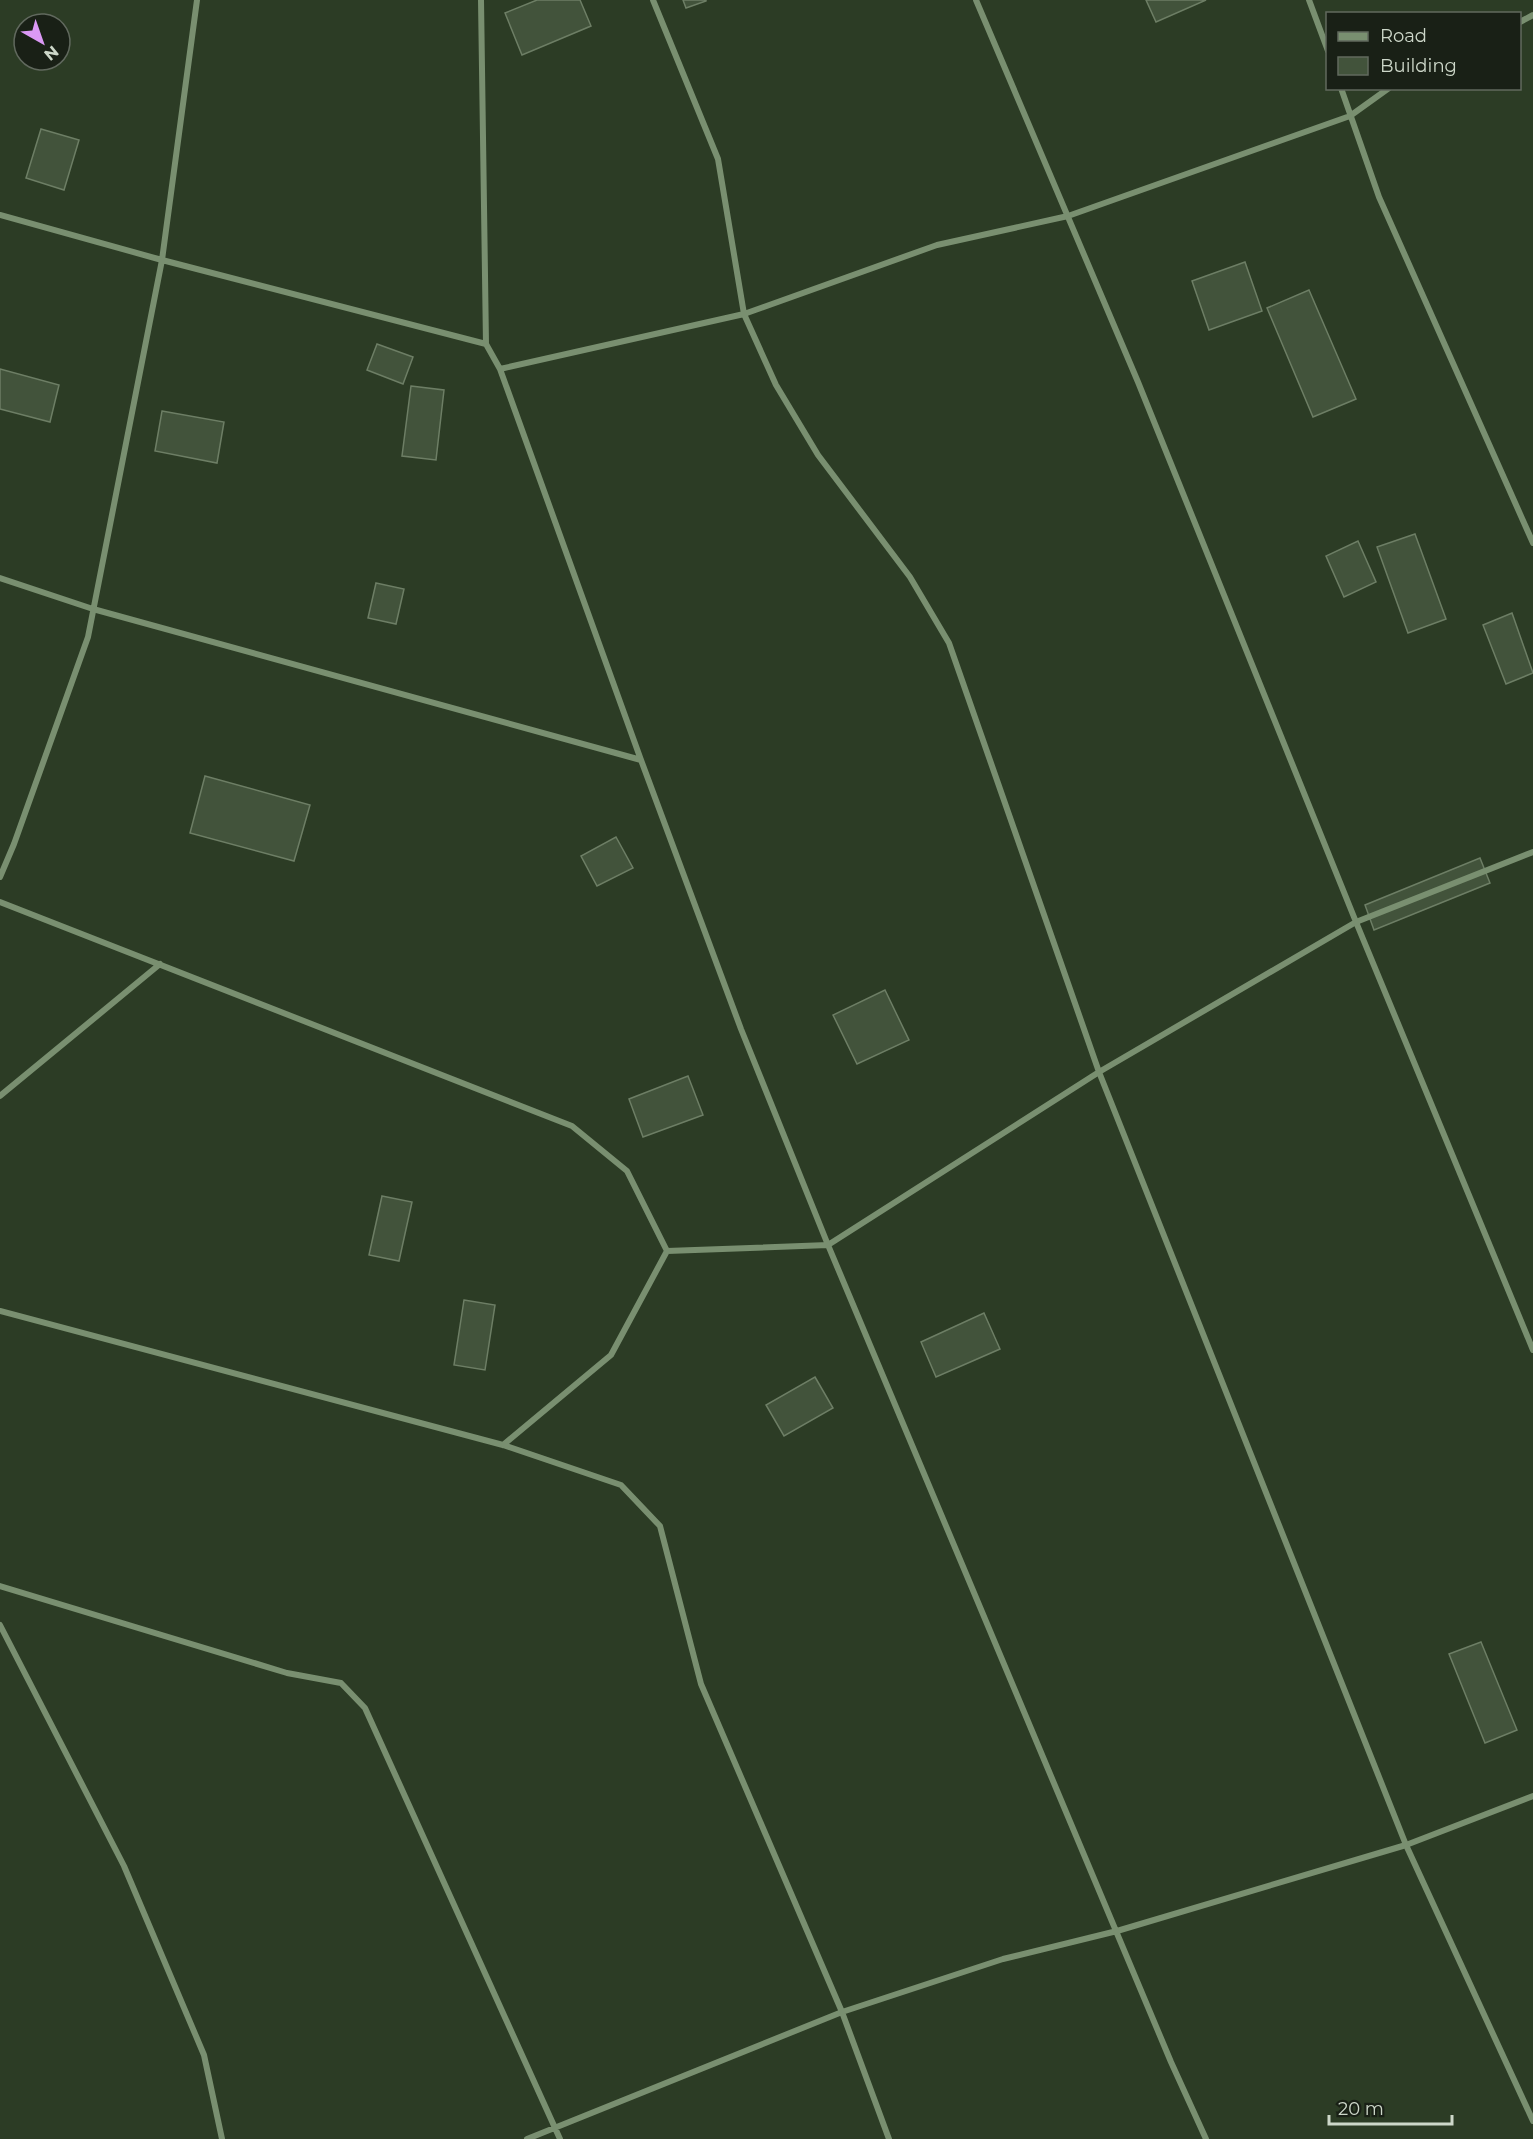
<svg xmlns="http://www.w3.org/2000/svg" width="1533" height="2139" viewBox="0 0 1533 2139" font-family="Montserrat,sans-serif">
<rect width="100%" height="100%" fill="#2c3c25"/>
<path fill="#42533b" stroke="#6d7e65" stroke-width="1.5" d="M537,0H580L591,26L522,55L505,13Z
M683,0H706V1L686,8Z
M1146,0H1206L1156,22Z
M41,129L79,140L64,190L26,178Z
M1245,262L1262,311L1209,330L1192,281Z
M1309,290L1356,399L1313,417L1267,308Z
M377,344L413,357L403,384L367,370Z
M0,369L59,385L50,422L0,409Z
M411,386L444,390L436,460L402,456Z
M162,411L224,422L217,463L155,451Z
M1415,534L1446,619L1408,633L1377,547Z
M1358,541L1376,582L1344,597L1326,556Z
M376,583L404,589L396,624L368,618Z
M1512,613L1533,673L1506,684L1483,625Z
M205,776L310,805L294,861L190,833Z
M616,837L633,868L597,886L581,856Z
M1480,858L1490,883L1374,930L1365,905Z
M885,990L909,1040L857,1064L833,1015Z
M688,1076L703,1115L643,1137L629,1099Z
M382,1196L412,1202L399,1261L369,1255Z
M464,1300L495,1305L485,1370L454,1365Z
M984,1313L1000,1349L936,1377L921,1342Z
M815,1377L833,1408L784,1436L766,1405Z
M1481,1642L1517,1730L1485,1743L1449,1654Z"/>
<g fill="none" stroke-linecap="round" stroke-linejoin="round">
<path stroke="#798f70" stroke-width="6" d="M481,0L486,344
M653,0L718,159L744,314L937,245L1068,216L1350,116L1389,88
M976,0L1138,382L1356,922L1533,1350
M1309,0L1328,51
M1520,22L1533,15
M1341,88L1379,197L1533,543
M0,215L162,260L486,344L500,369L641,760L741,1029L828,1245L1171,2062L1206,2139
M500,369L744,314L776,385L818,455L910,577L949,643L1099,1072L1406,1845L1533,2121
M0,578L93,609L641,760
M0,877L14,844L88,637L162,260L197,0
M0,902L572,1126L627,1171L667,1251
M0,1096L160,964
M667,1251L828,1245L1099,1072L1356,922L1533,852
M0,1311L503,1445L621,1485L660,1526L701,1684L842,2012L889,2139
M503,1445L611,1355L667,1251
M0,1586L287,1673L341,1683L365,1708L560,2139
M0,1625L124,1866L204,2055L222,2139
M527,2139L842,2012L1003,1959L1117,1931L1406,1845L1533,1796"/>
</g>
<rect x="1326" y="12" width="195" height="78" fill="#192016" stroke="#61695e" stroke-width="1.5"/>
<rect x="1338" y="32" width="30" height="9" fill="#798f70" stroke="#61695e" stroke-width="1.5"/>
<text x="1380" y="42" font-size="18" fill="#cdd7c9">Road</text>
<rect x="1338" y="57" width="30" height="18" fill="#42533b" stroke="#61695e" stroke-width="1.5"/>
<text x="1380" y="72" font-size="18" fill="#cdd7c9">Building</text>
<g transform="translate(42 42) rotate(140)"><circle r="28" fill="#192016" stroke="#61695e" stroke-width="1.5"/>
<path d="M0-4.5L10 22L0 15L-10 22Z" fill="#db99f5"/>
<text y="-9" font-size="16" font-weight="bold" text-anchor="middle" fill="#cdd7c9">N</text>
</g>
<path d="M1329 2115v9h123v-9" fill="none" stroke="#cdd7c9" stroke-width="3"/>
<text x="1338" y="2115" font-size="18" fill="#cdd7c9" stroke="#192016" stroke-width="4.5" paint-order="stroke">20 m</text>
</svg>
